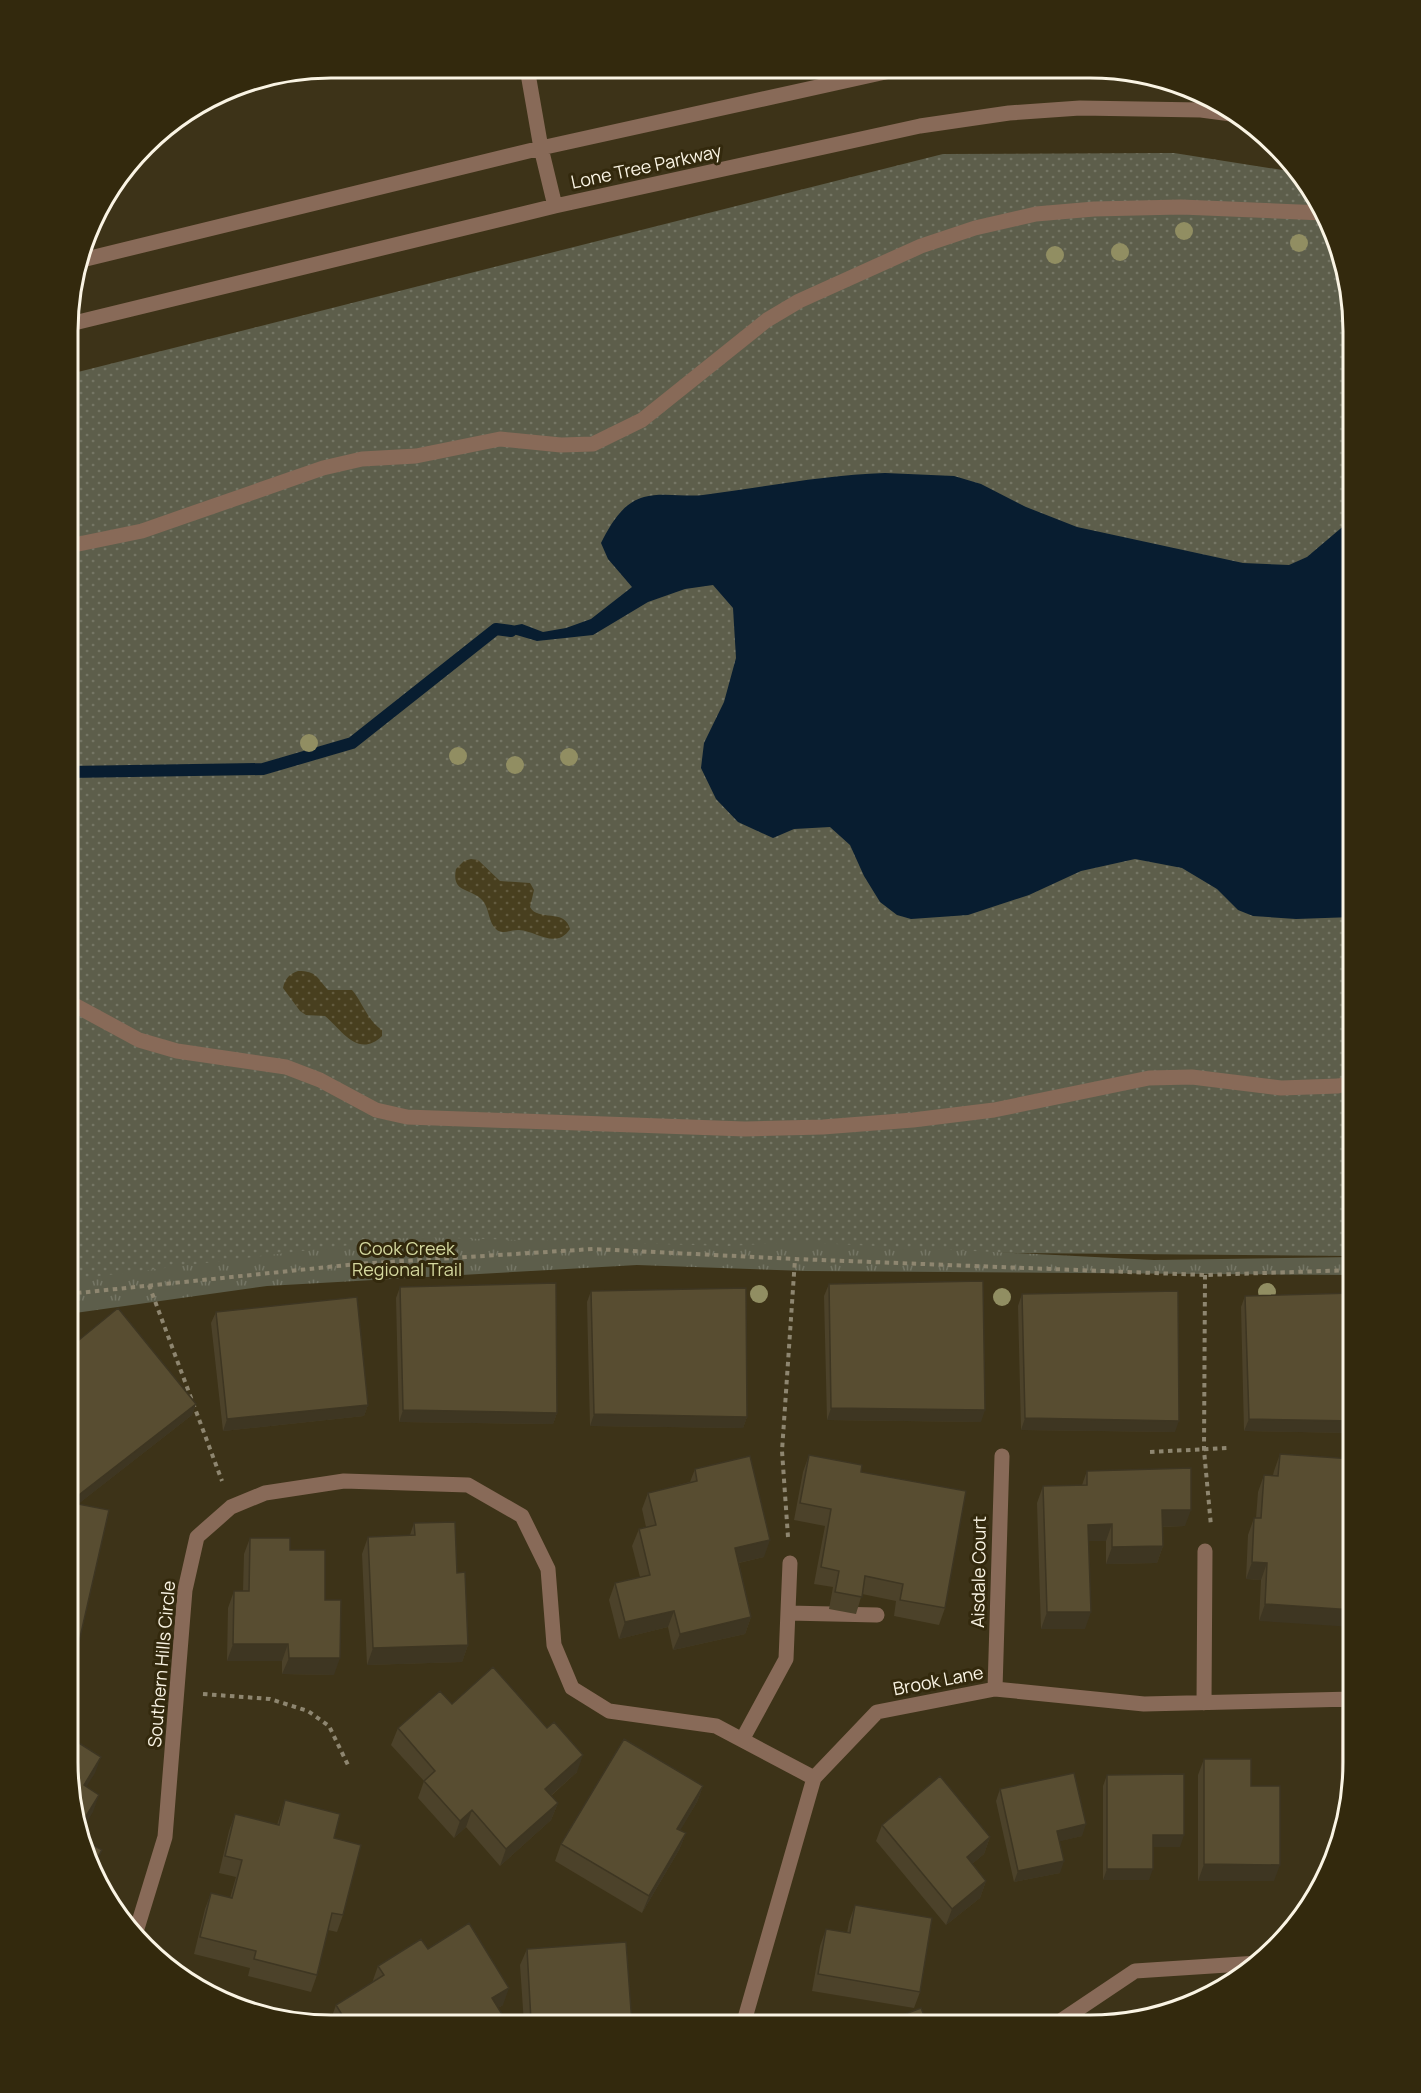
<svg xmlns="http://www.w3.org/2000/svg" width="1421" height="2093" viewBox="0 0 1421 2093" font-family="Manrope,sans-serif">
<defs>
<pattern id="grass-dots" width="8" height="8" patternUnits="userSpaceOnUse" patternTransform="scale(1.5)"><rect width="8" height="8" fill="#5d5e4b"/><path d="M2 2h.1M6 6h.1" fill="none" stroke="#757665" stroke-width="1.8" stroke-linecap="round"/></pattern>
<pattern id="sand-dots" width="8" height="8" patternUnits="userSpaceOnUse" patternTransform="scale(1.5)"><rect width="8" height="8" fill="#483f1f"/><path d="M2 2h.1M6 6h.1" fill="none" stroke="#635b3f" stroke-width="1.8" stroke-linecap="round"/></pattern>
<pattern id="park-tufts" width="24" height="20" patternUnits="userSpaceOnUse" patternTransform="scale(1.5)"><rect width="24" height="20" fill="#5d5e4b"/><path d="M3 7l-1-3M5 7V3M7 7l1-3M15 17l-1-3M17 17v-4M19 17l1-3" fill="none" stroke="#757665"/></pattern>
</defs>
<rect width="100%" height="100%" fill="#3d3318"/>
<path fill="url(#grass-dots)" d="M1174,153L1301,173L1333,230L1353,331V1256L593,1249L68,1287L70,374L943,154Z"/>
<path fill="url(#sand-dots)" d="M471,859L478,860L500,881L530,883L534,890L530,907C538,922 565,908 570,929C556,950 537,931 519,930C512,929 504,935 497,930C488,923 490,910 483,901C471,887 451,894 456,869L464,861Z
M298,971C317,971 317,978 328,990H352C363,1003 367,1020 382,1030V1036C358,1059 342,1030 325,1016L306,1015L300,1011L283,988C285,979 289,974 298,971Z"/>
<path fill="url(#park-tufts)" d="M414,1237L728,1246L796,1242L1154,1260L1353,1257V1275L806,1271L637,1265L267,1286L68,1314V1280Z"/>
<path fill="#081d30" d="M885,473L954,476L981,484L1026,507L1077,527L1243,563L1289,565L1307,557L1353,518V917L1296,919L1253,916L1238,910L1217,889L1182,868L1135,859L1081,871L1029,895L968,915L911,919L897,915L880,902L864,876L850,845L830,827L794,829L773,838L738,822L716,799L701,768L704,743L724,702L736,658L733,608L713,585L685,589L648,602L593,635L537,641L496,629L522,624L543,632L566,628L591,619L632,587L608,559L601,543C611,524 622,503 644,497C661,492 685,497 703,495C764,487 824,475 885,473Z"/>
<g fill="none" stroke-linecap="round" stroke-linejoin="round">
<path stroke="#081d30" stroke-width="12" d="M69,772L263,769L352,743L496,629L511,631"/>
<path stroke="#8e8670" stroke-width="4" stroke-dasharray="4.5 4.5" stroke-linecap="butt" d="M1205,1275L1204,1450L1211,1526
M149,1285L222,1481
M68,1294L357,1264L593,1249L795,1259L1205,1275L1353,1270
M1150,1452L1227,1448
M788,1537L782,1451L795,1259
M203,1694L270,1699L308,1711L329,1726L348,1765"/>
<path stroke="#886a58" stroke-width="15" d="M527,68L541,148L555,206
M82,260L541,148L899,69
M70,324L555,206L920,126L1009,113L1080,108L1201,110L1239,115
M69,546L142,531L323,468L362,459L416,456L500,439L561,445L593,444L642,420L767,320L799,301L921,246L975,228L1036,214L1094,209L1181,207L1323,213
M69,1002L139,1040L177,1051L286,1067L320,1080L376,1110L407,1117L745,1129L823,1127L913,1120L994,1110L1149,1078L1192,1077L1281,1088L1338,1086L1353,1083
M788,1613L877,1615
M995,1689L1002,1456
M1204,1703L1205,1551
M742,1740L786,1659L790,1563
M1348,1804L1349,1699
M135,1935L165,1837L185,1590L197,1537L231,1507L265,1493L344,1481L468,1485L522,1516L548,1569L554,1645L572,1688L609,1711L716,1726L814,1778
M1062,2020L1135,1971L1258,1963
M743,2025L814,1778L877,1712L995,1689L1144,1704L1353,1699"/>
</g>
<g fill="#918e62">
<circle cx="1184" cy="231" r="9"/>
<circle cx="1299" cy="243" r="9"/>
<circle cx="1120" cy="252" r="9"/>
<circle cx="1055" cy="255" r="9"/>
<circle cx="309" cy="743" r="9"/>
<circle cx="458" cy="756" r="9"/>
<circle cx="569" cy="757" r="9"/>
<circle cx="515" cy="765" r="9"/>
<circle cx="1267" cy="1292" r="9"/>
<circle cx="759" cy="1294" r="9"/>
<circle cx="1002" cy="1297" r="9"/>
</g>
<path fill="#4c422a" d="M829,1284L981,1422L827,1420L824,1296Z
M400,1287L557,1413L553,1424L399,1422L396,1298Z
M591,1291L747,1417L743,1428L590,1426L587,1302Z
M1353,1293V1433L1244,1431L1241,1307L1245,1296Z
M1022,1294L1175,1432L1021,1430L1018,1306Z
M216,1312L368,1405L364,1416L223,1431L211,1323Z
M68,1349L196,1404L192,1415L78,1504L74,1664L69,1676L68,1675Z
M1280,1454L1353,1459L1259,1621L1261,1580L1246,1579L1248,1535L1254,1518H1256L1258,1492L1264,1475H1273L1274,1471Z
M809,1455L861,1472L945,1608L939,1625L894,1616L896,1601L862,1594L856,1614L829,1609L833,1587L814,1584L825,1526L794,1520L803,1472Z
M695,1469L764,1557L739,1563L751,1617L745,1634L673,1650L668,1627L619,1639L609,1600L615,1583L640,1577L632,1546L639,1529L646,1527L642,1509L648,1493L690,1482Z
M1087,1471L1185,1526L1163,1527V1546L1157,1563L1106,1564V1541H1089L1085,1629H1041L1037,1503L1043,1486L1082,1485Z
M414,1523L457,1573L468,1645L462,1662L367,1665L362,1554L368,1537L410,1535Z
M250,1538L290,1550L325,1600L334,1675L282,1674V1661H227L228,1608L234,1591H243L244,1554Z
M452,1704L577,1772L551,1796L558,1803L551,1820L500,1866L466,1827L454,1838L418,1798L424,1781L391,1745L398,1728Z
M1204,1759L1274,1881H1198V1775Z
M1107,1775L1180,1847H1153L1149,1880H1103V1786Z
M703,1786L697,1802L680,1830L686,1833L679,1850L642,1913L555,1861L561,1844Z
M1000,1789L1082,1836L1059,1841L1060,1873L1014,1882L996,1801Z
M285,1800L334,1838L343,1915L337,1932L328,1930L317,1975L311,1992L248,1976L250,1968L194,1954L205,1909L211,1893L230,1898L236,1877L219,1873L229,1831L235,1814L277,1825Z
M882,1825L990,1837L984,1854L972,1864L986,1881L980,1898L946,1925L876,1841Z
M855,1905L920,1992L914,2008L812,1991L820,1946L826,1929L847,1933L849,1922Z
M428,1949L503,2005L498,2008L508,2024L330,2023V2022L336,2005L372,1983L378,1966Z
M527,1949L632,2024H524L520,1965Z"/>
<path fill="#3e3622" d="M223,95L220,103L136,158L152,139L191,113Z
M196,1404L192,1415L68,1512L71,1501Z
M368,1405L364,1416L223,1431L227,1419Z
M831,1408L985,1410L981,1422L827,1420Z
M403,1410L557,1413L553,1424L399,1422Z
M594,1414L747,1417L743,1428L590,1426Z
M1025,1418L1179,1421L1175,1432L1021,1430Z
M1249,1419L1353,1421V1433L1244,1431Z
M1162,1510H1191L1185,1526L1156,1527Z
M1112,1524L1106,1541H1082L1088,1525Z
M770,1540L764,1557L729,1565L735,1548Z
M1163,1546L1157,1563L1106,1564L1112,1547Z
M1252,1562L1267,1563L1261,1580L1246,1579Z
M1265,1604L1353,1610V1627L1259,1621Z
M674,1611L668,1627L619,1639L625,1622Z
M1047,1612H1091L1085,1629H1041Z
M751,1617L745,1634L673,1650L680,1634Z
M233,1644H288L282,1661H227Z
M468,1645L462,1662L367,1665L373,1648Z
M289,1658H340L334,1675L282,1674Z
M583,1755L577,1772L539,1806L545,1789Z
M101,1757L95,1773L77,1802L84,1785Z
M703,1786L697,1802L671,1846L677,1829Z
M99,1795L93,1812L81,1831L80,1826Z
M558,1803L551,1820L500,1866L506,1849Z
M472,1810L466,1827L454,1838L460,1821Z
M1086,1824L1082,1836L1053,1843L1057,1831Z
M686,1833L679,1850L642,1913L649,1896Z
M1153,1835H1184L1180,1847H1149Z
M990,1837L984,1854L960,1874L967,1857Z
M102,1850L96,1867L93,1872L91,1869Z
M1064,1861L1060,1873L1014,1882L1018,1871Z
M1204,1864L1280,1865L1274,1881H1198Z
M1107,1869H1153L1149,1880H1103Z
M986,1881L980,1898L946,1925L952,1909Z
M509,1988L503,2005L486,2015L492,1998Z
M546,2020L545,2024H530L531,2021Z"/>
<path fill="#584d31" stroke="#3e3622" stroke-width="1.5" d="M191,113L152,139L158,133Z
M983,1281L985,1410L831,1408L829,1284Z
M556,1283L557,1413L403,1410L400,1287Z
M746,1288L747,1417L594,1414L591,1291Z
M1178,1291L1179,1421L1025,1418L1022,1294Z
M1353,1293V1421L1249,1419L1245,1296Z
M357,1297L368,1405L227,1419L216,1312Z
M118,1308L196,1404L71,1501L68,1496V1349Z
M1280,1454L1353,1459V1610L1265,1604L1267,1563L1252,1562L1254,1518H1261L1264,1475L1278,1476Z
M809,1455L862,1465L861,1472L966,1491L945,1608L900,1600L903,1584L865,1576L862,1597L835,1592L839,1571L821,1567L831,1509L800,1503Z
M750,1456L770,1540L735,1548L751,1617L680,1634L674,1611L625,1622L615,1583L650,1575L639,1529L656,1525L648,1493L697,1481L695,1469Z
M1191,1468V1510H1162L1163,1546L1112,1547V1524L1088,1525L1091,1612H1047L1043,1486L1087,1485V1471Z
M68,1502L109,1510L74,1664L68,1663Z
M455,1522L457,1573L465,1572L468,1645L373,1648L368,1537L415,1535L414,1523Z
M250,1538H290V1550H325V1600H341L340,1658H289L288,1644H233L234,1591H249Z
M493,1667L547,1728L554,1722L583,1755L545,1789L558,1803L506,1849L472,1810L460,1821L424,1781L435,1771L398,1728L440,1691L452,1704Z
M68,1736L101,1757L84,1785L99,1795L80,1826L68,1762Z
M624,1739L703,1786L677,1829L686,1833L649,1896L561,1844Z
M1204,1759H1251V1786H1280V1865L1204,1864Z
M1074,1773L1086,1824L1057,1831L1064,1861L1018,1871L1000,1789Z
M1184,1774V1835H1153V1869H1107V1775Z
M940,1776L990,1837L967,1857L986,1881L952,1909L882,1825Z
M285,1800L340,1814L334,1838L361,1845L343,1915L332,1913L317,1975L254,1959L256,1951L200,1937L211,1893L232,1898L242,1860L225,1856L235,1814L279,1825Z
M83,1839L102,1850L91,1869L88,1863Z
M855,1905L932,1918L920,1992L818,1974L826,1929L850,1933Z
M469,1923L509,1988L492,1998L508,2024L347,2023L336,2005L384,1975L378,1966L421,1939L428,1949Z
M626,1942L632,2024H546V2020L531,2021L527,1949Z
M921,2008L928,2025H876Z"/>
<g text-anchor="middle" dominant-baseline="central" stroke-width="6" stroke-linejoin="round" paint-order="stroke">
<g font-size="18" fill="#faf4e4" stroke="#33290d">
<text transform="translate(646 166) rotate(-12)">Lone Tree Parkway</text>
<text transform="translate(978 1572) rotate(-89)">Aisdale Court</text>
<text transform="translate(161 1664) rotate(-85)">Southern Hills Circle</text>
<text transform="translate(938 1680) rotate(-11)">Brook Lane</text>
</g>
<g font-size="18" fill="#d5d99f" stroke="#33290d">
<text x="407" y="1248">Cook Creek<tspan x="407" dy="21">Regional Trail</tspan></text>
</g>
</g>
<path d="M0 0H1421V2093H0ZM331 78H1090A253 253 0 0 1 1343 331V1762A253 253 0 0 1 1090 2015H331A253 253 0 0 1 78 1762V331A253 253 0 0 1 331 78Z" fill="#33290d" fill-rule="evenodd"/>
<path fill="none" stroke="#faf4e4" stroke-width="3" d="M331 78H1090A253 253 0 0 1 1343 331V1762A253 253 0 0 1 1090 2015H331A253 253 0 0 1 78 1762V331A253 253 0 0 1 331 78Z"/>
</svg>
